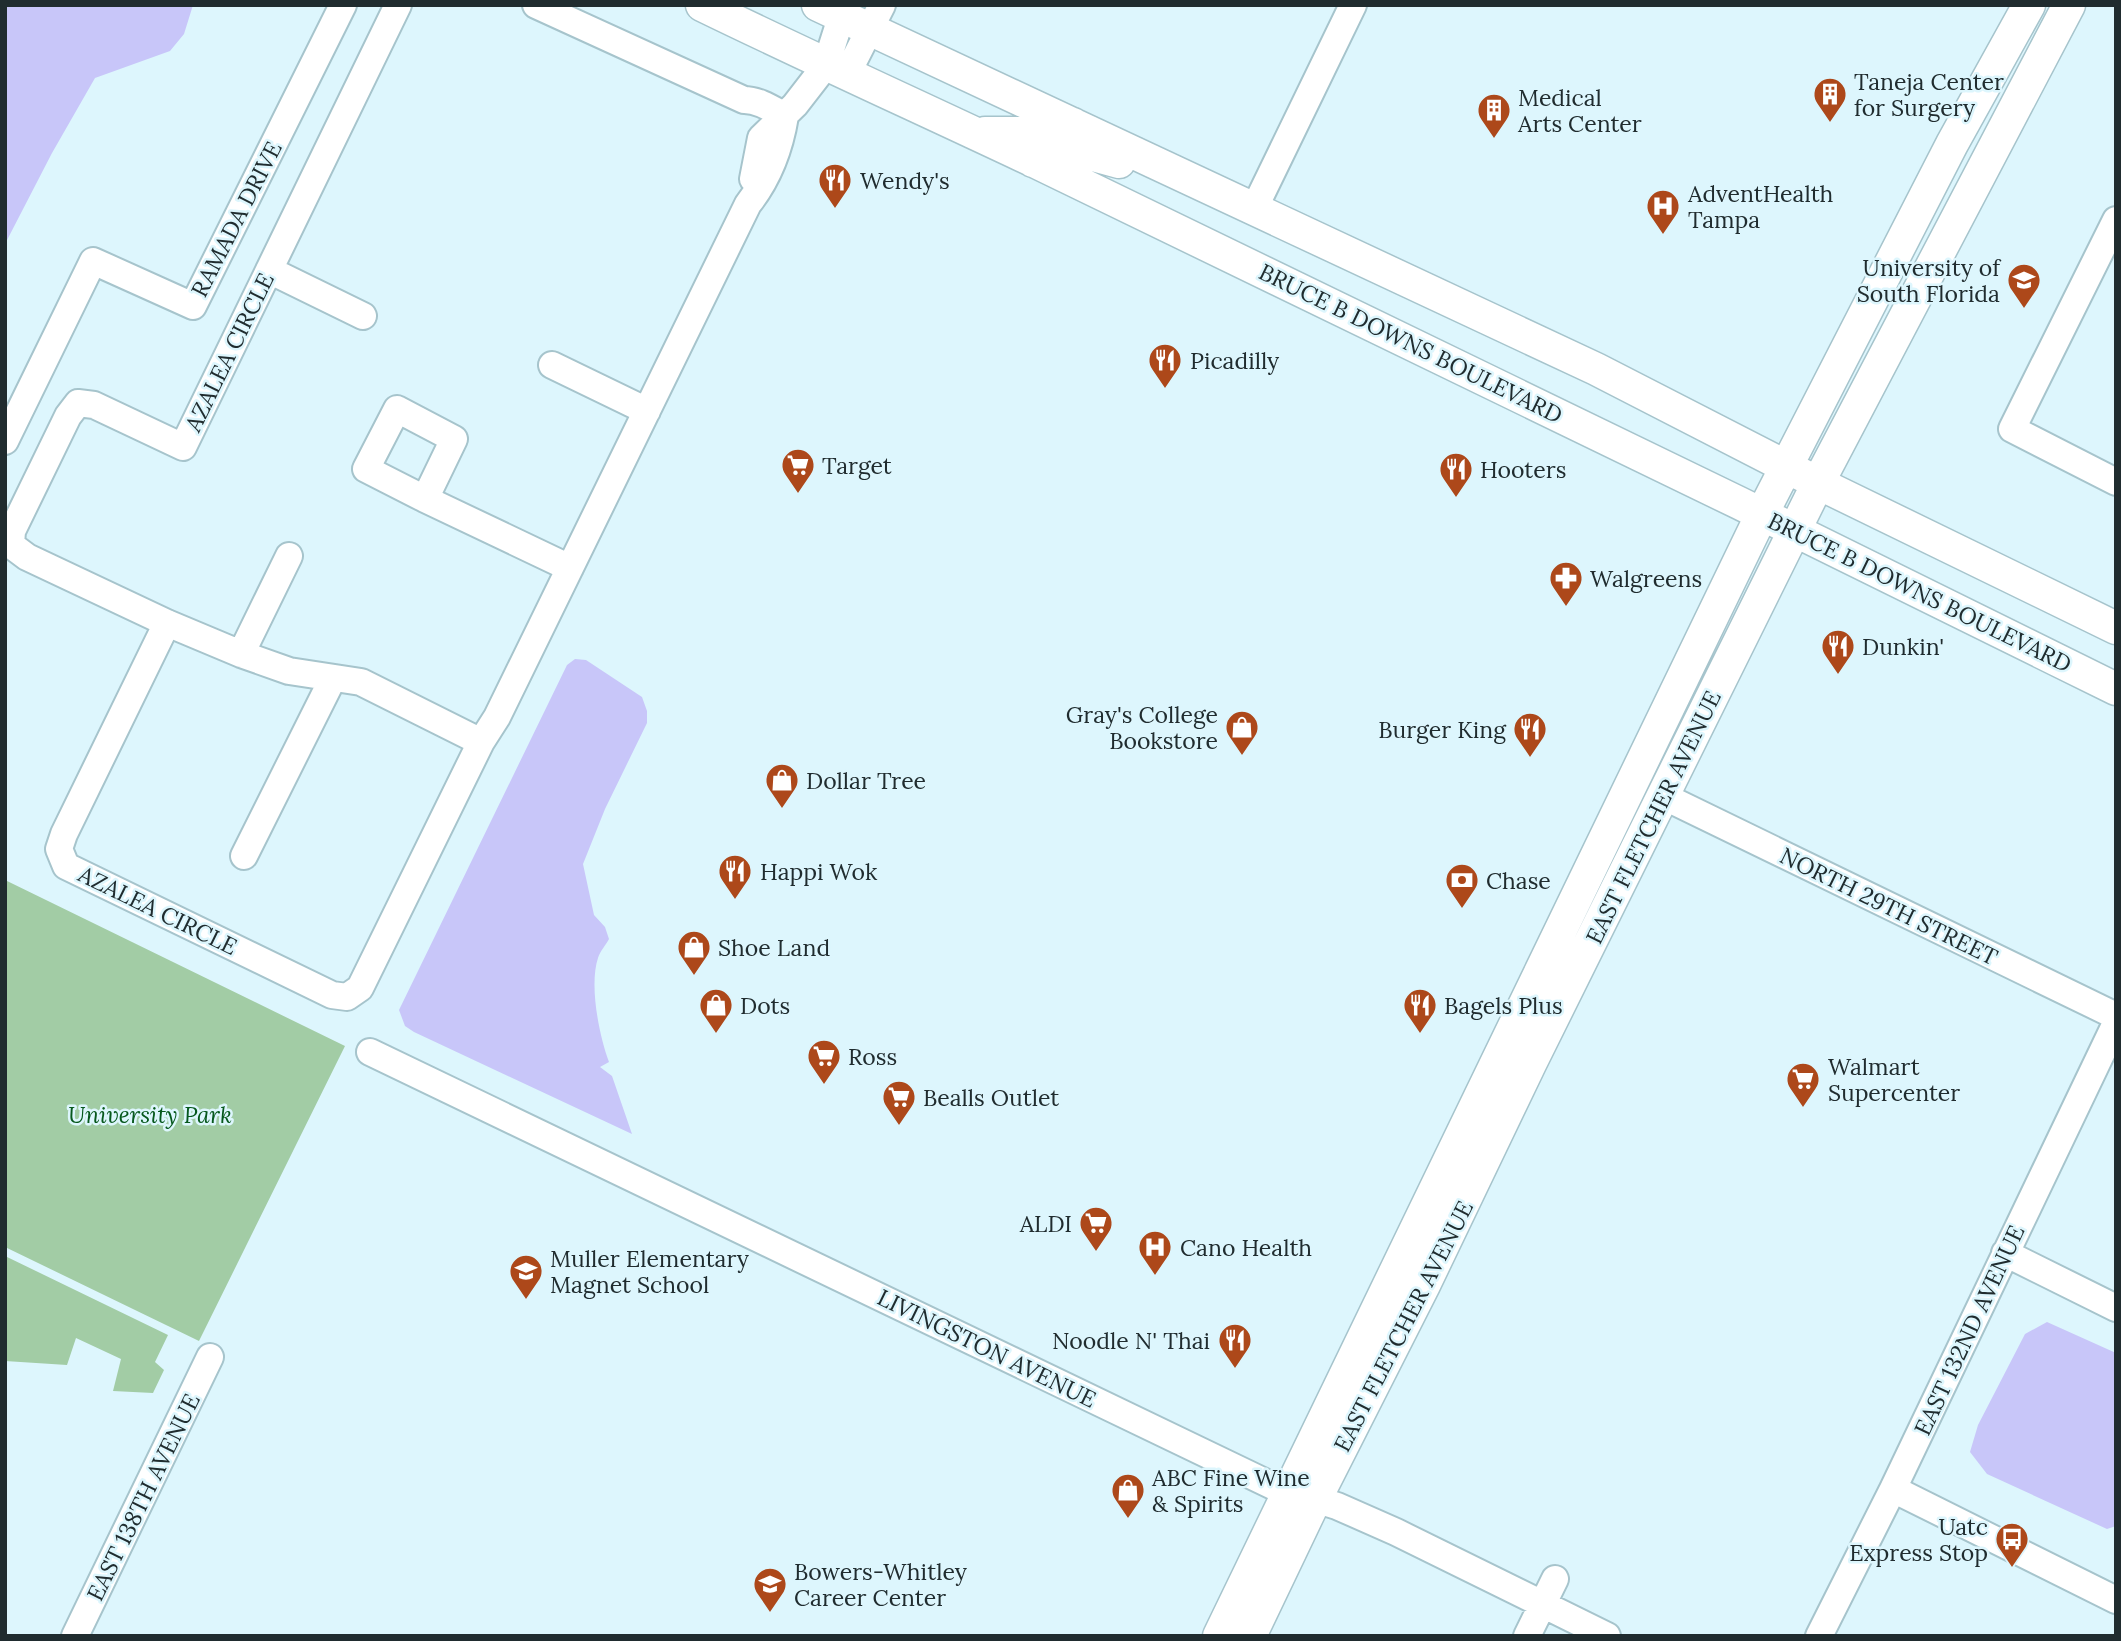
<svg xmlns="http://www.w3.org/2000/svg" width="2121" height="1641" viewBox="0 0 2121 1641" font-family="Lora,serif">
<rect width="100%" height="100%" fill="#ddf6fd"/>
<path fill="#a2cca5" d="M5,880L345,1046L199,1341L5,1247Z
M5,1256L168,1335L155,1362L164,1370L153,1393L113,1391L121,1359L76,1338L67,1365L5,1361Z"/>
<path fill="#c8c6f9" d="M5,5H193L184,34L170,51L95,78L52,153L5,244Z
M575,659L586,660L642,697L647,711V723L605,809L583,864L594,915L605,927L609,939C606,945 600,951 598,958C589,985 599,1035 609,1062L600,1067L612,1076L632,1134L414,1032L405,1026L399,1010L567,665Z
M2047,1322L2116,1353V1526L2107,1529L1987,1474L1970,1452L1978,1425L2025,1334Z"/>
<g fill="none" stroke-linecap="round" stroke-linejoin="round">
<defs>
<path id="minor" d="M398,5L183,447L94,405L78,403L68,416L12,531L11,545L27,557L167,623L241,654L289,671L361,682L481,742
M536,5L744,100C759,100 772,109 785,116
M847,74L882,5
M753,179L761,138L795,105L826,65L845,5
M1254,209L1353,5
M2116,220L2012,429L2116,482
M269,270L363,316
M552,365L647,411
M5,441L93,261L193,306L343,5
M425,499L366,469L397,409L454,439L425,499L570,568
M167,623L64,834L59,849L66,866L332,995L347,997L360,988L481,742L497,717L748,204C768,179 780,147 785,116
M241,654L289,556
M1663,796L2116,1016
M244,856L333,678
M370,1052L1273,1486L1337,1506L1396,1532L1607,1636
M2005,1253L2116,1308
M1893,1489L2116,1600
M75,1636L210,1357
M1527,1636L1555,1579
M1819,1636L1893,1489L2116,1023"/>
<path id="major" d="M702,5C813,59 926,110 1038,163C1398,336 1758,511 2116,689
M818,5L1596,369L1818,483L2116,628
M985,133H1041L1073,124
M1033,161L1055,150L1079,151L1119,162
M1219,1636L1762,514L1952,144L2029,5
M1250,1636L1315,1500L1424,1285L1530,1064L1818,483L2069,5"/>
</defs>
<use href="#minor" stroke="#a6c4cc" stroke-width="30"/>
<use href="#major" stroke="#a6c4cc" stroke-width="35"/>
<use href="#minor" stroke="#fff" stroke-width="26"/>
<use href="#major" stroke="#fff" stroke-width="32"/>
</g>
<defs>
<symbol id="building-pin" viewBox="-11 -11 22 30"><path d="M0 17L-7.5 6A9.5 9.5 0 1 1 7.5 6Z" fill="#ad481a" stroke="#ddf6fd"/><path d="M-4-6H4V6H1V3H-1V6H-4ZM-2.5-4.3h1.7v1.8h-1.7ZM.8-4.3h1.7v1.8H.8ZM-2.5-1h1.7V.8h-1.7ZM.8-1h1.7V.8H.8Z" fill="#fff"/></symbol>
<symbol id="restaurant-pin" viewBox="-11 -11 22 30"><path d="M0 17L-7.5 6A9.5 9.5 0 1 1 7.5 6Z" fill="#ad481a" stroke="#ddf6fd"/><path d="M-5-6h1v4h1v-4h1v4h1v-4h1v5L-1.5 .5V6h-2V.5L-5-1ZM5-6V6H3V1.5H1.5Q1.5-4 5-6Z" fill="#fff"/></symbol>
<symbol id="hospital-pin" viewBox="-11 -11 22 30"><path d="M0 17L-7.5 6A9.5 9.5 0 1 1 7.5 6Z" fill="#ad481a" stroke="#ddf6fd"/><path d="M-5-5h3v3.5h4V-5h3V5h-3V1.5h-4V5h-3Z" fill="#fff"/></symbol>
<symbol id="university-pin" viewBox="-11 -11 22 30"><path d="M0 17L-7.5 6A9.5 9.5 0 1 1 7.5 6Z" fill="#ad481a" stroke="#ddf6fd"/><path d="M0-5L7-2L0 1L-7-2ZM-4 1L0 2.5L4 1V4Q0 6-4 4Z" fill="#fff"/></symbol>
<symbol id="supermarket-pin" viewBox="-11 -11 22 30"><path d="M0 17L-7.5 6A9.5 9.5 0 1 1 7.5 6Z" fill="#ad481a" stroke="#ddf6fd"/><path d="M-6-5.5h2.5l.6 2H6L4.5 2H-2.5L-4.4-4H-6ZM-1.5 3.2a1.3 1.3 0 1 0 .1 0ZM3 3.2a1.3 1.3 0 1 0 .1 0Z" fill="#fff"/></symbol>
<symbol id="pharmacy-pin" viewBox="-11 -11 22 30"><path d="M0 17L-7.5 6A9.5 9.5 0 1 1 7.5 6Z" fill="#ad481a" stroke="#ddf6fd"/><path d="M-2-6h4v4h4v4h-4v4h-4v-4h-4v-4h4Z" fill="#fff"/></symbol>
<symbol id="shop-pin" viewBox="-11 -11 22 30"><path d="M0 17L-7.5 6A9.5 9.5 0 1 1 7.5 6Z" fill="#ad481a" stroke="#ddf6fd"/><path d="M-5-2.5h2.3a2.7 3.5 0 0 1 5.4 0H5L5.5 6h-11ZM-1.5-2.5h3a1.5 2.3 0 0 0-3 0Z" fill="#fff"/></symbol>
<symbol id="bank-pin" viewBox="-11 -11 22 30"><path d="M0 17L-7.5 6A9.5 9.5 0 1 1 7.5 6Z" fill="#ad481a" stroke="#ddf6fd"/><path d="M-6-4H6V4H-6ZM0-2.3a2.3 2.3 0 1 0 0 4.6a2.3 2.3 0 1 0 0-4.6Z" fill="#fff"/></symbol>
<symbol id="school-pin" viewBox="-11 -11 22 30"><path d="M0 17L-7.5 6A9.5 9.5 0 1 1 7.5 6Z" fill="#ad481a" stroke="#ddf6fd"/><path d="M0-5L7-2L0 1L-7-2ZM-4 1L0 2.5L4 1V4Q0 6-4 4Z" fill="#fff"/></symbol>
<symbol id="bus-pin" viewBox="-11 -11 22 30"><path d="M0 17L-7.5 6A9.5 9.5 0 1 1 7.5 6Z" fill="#ad481a" stroke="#ddf6fd"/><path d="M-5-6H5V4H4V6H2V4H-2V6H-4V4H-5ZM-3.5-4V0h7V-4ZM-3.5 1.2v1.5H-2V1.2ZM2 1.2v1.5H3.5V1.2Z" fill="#fff"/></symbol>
</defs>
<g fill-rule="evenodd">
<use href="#building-pin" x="1811" y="75" width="38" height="52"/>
<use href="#building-pin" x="1475" y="91" width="38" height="52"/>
<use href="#restaurant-pin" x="816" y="161" width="38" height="52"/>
<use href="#hospital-pin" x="1644" y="187" width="38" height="52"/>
<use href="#university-pin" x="2005" y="261" width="38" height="52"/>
<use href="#restaurant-pin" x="1146" y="341" width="38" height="52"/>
<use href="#supermarket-pin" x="779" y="446" width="38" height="52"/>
<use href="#restaurant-pin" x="1437" y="450" width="38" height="52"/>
<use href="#pharmacy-pin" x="1547" y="559" width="38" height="52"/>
<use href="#restaurant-pin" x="1819" y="627" width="38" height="52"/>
<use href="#shop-pin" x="1223" y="708" width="38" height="52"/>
<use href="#restaurant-pin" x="1511" y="710" width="38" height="52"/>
<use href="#shop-pin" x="763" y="761" width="38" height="52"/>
<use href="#restaurant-pin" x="716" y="852" width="38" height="52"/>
<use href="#bank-pin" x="1443" y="861" width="38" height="52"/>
<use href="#shop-pin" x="675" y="928" width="38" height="52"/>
<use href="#shop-pin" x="697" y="986" width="38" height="52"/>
<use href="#restaurant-pin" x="1401" y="986" width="38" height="52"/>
<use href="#supermarket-pin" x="805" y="1037" width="38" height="52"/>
<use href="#supermarket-pin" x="1784" y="1060" width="38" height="52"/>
<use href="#supermarket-pin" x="880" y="1078" width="38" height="52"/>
<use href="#supermarket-pin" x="1077" y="1204" width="38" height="52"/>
<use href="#hospital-pin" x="1136" y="1228" width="38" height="52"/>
<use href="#school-pin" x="507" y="1252" width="38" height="52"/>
<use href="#restaurant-pin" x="1216" y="1321" width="38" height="52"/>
<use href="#shop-pin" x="1109" y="1471" width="38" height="52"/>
<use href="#bus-pin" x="1993" y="1520" width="38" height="52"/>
<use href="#school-pin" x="751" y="1565" width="38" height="52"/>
</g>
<g text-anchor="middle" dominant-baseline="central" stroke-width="5" stroke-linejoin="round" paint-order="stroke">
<g font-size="23" fill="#202c2f" stroke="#ddf6fd" text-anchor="start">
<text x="1854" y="81">Taneja Center<tspan x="1854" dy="26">for Surgery</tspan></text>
<text x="1518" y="97">Medical<tspan x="1518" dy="26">Arts Center</tspan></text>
<text x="860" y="180">Wendy's</text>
<text x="1688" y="193">AdventHealth<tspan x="1688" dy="26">Tampa</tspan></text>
<text x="2000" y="267" text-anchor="end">University of<tspan x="2000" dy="26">South Florida</tspan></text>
<text x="1190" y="360">Picadilly</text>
<text x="822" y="465">Target</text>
<text x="1480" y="469">Hooters</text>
<text x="1590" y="578">Walgreens</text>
<text x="1862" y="646">Dunkin'</text>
<text x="1218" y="714" text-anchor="end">Gray's College<tspan x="1218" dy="26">Bookstore</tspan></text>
<text x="1506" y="729" text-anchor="end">Burger King</text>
<text x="806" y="780">Dollar Tree</text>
<text x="760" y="871">Happi Wok</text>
<text x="1486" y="880">Chase</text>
<text x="718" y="947">Shoe Land</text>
<text x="740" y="1005">Dots</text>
<text x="1444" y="1005">Bagels Plus</text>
<text x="848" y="1056">Ross</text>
<text x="1828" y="1066">Walmart<tspan x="1828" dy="26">Supercenter</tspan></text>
<text x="923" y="1097">Bealls Outlet</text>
<text x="1072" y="1223" text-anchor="end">ALDI</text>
<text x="1180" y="1247">Cano Health</text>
<text x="550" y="1258">Muller Elementary<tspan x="550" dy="26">Magnet School</tspan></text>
<text x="1210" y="1340" text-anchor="end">Noodle N' Thai</text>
<text x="1152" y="1477">ABC Fine Wine<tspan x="1152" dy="26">&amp; Spirits</tspan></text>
<text x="1988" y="1526" text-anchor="end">Uatc<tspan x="1988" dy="26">Express Stop</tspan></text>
<text x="794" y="1571">Bowers-Whitley<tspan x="794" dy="26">Career Center</tspan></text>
</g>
<g font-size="23" fill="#202c2f" stroke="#ddf6fd">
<text transform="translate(236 219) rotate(-63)">RAMADA DRIVE</text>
<text transform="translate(1411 343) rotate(26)">BRUCE B DOWNS BOULEVARD</text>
<text transform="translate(229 352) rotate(-64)">AZALEA CIRCLE</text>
<text transform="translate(1920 592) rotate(26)">BRUCE B DOWNS BOULEVARD</text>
<text transform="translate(1653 817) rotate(-64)">EAST FLETCHER AVENUE</text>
<text transform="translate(1889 906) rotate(26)">NORTH 29TH STREET</text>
<text transform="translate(158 910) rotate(26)">AZALEA CIRCLE</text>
<text transform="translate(1403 1326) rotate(-63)">EAST FLETCHER AVENUE</text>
<text transform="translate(1969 1330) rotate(-65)">EAST 132ND AVENUE</text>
<text transform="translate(987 1348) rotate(26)">LIVINGSTON AVENUE</text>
<text transform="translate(143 1497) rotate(-64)">EAST 138TH AVENUE</text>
</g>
<g font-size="23" font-style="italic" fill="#06581c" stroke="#ddf6fd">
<text x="150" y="1114">University Park</text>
</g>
</g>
<rect width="2121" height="1641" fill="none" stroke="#202c2f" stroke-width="14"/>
</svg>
